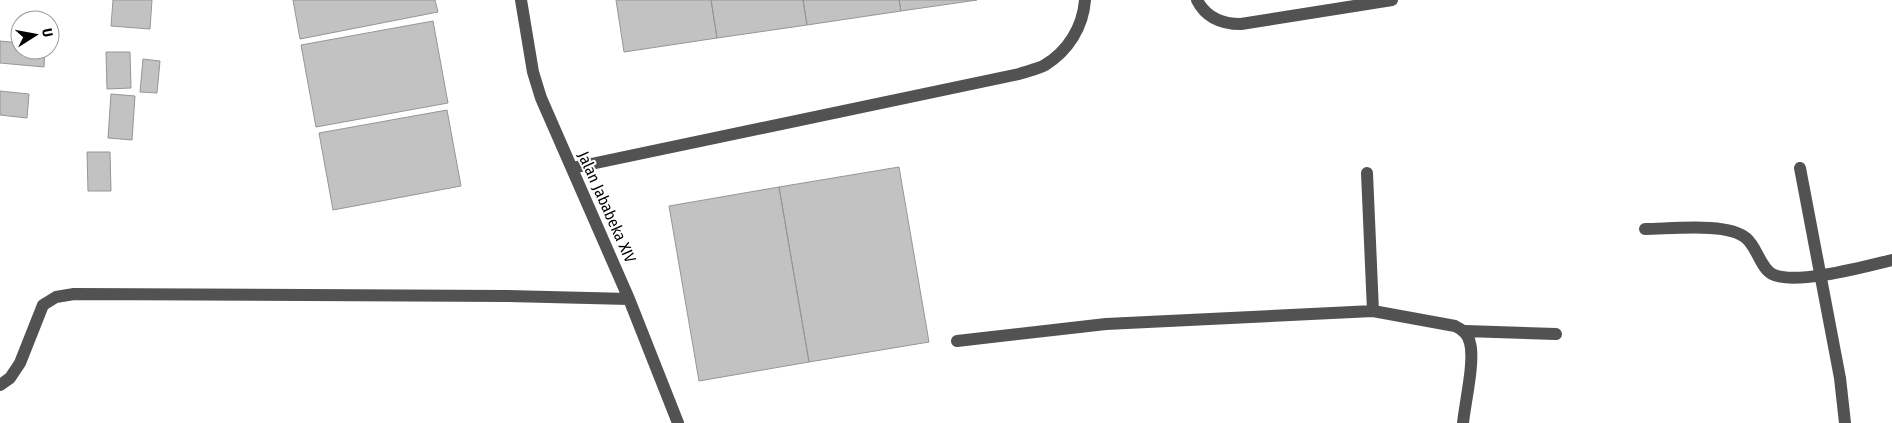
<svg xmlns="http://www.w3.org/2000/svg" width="1892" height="423" viewBox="0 0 1892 423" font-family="'Fira Sans Condensed',sans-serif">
<rect width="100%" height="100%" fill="#fff"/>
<path fill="#c2c2c2" stroke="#969696" d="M113,0H152L150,29L111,26Z
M293,0H435L438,12L300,39Z
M616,0H711L717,38L624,52Z
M711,0H803L807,25L717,38Z
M803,0H899L901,11L807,25Z
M899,0H977L901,11Z
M433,21L448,103L316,127L301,45Z
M0,41L20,43V50H45L44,67L0,63Z
M106,52H130L131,88L107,89Z
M143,59L160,61L157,93L140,92Z
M0,91L29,94L27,118L0,115Z
M111,94L135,96L132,140L108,138Z
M447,110L461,186L333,210L319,133Z
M87,152H110L111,191H88Z
M899,167L929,342L809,362L779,187Z
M779,187L809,362L699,381L669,206Z"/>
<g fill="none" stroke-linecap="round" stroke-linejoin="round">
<path stroke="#525252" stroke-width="12" d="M521,0L533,72L541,98L629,299L678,423
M1197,0C1206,18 1222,24 1241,24L1392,0
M572,168L1019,74C1027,71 1038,69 1045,65C1068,51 1083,27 1085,0
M1800,168L1840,378L1845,423
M1367,173L1373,311
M1645,229C1670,229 1728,222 1746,238C1757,247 1760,267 1772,274C1794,286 1867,266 1892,260
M1465,331L1556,334
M957,341L1106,324L1373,311L1455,326C1463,330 1468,334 1470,343C1475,361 1465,403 1463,423
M0,385L10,378L20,363L43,305L56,297L74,294L508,296L629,299"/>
</g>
<g text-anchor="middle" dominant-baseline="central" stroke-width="4" stroke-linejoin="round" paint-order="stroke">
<g font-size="16" fill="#000" stroke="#fff">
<text transform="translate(607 207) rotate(66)">Jalan Jababeka XIV</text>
</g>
</g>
<g transform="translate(35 35) rotate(79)"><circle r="24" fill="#ffffff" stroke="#999999"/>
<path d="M0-4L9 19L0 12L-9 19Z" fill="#000000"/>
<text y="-8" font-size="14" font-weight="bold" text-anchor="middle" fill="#000000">U</text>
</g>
</svg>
